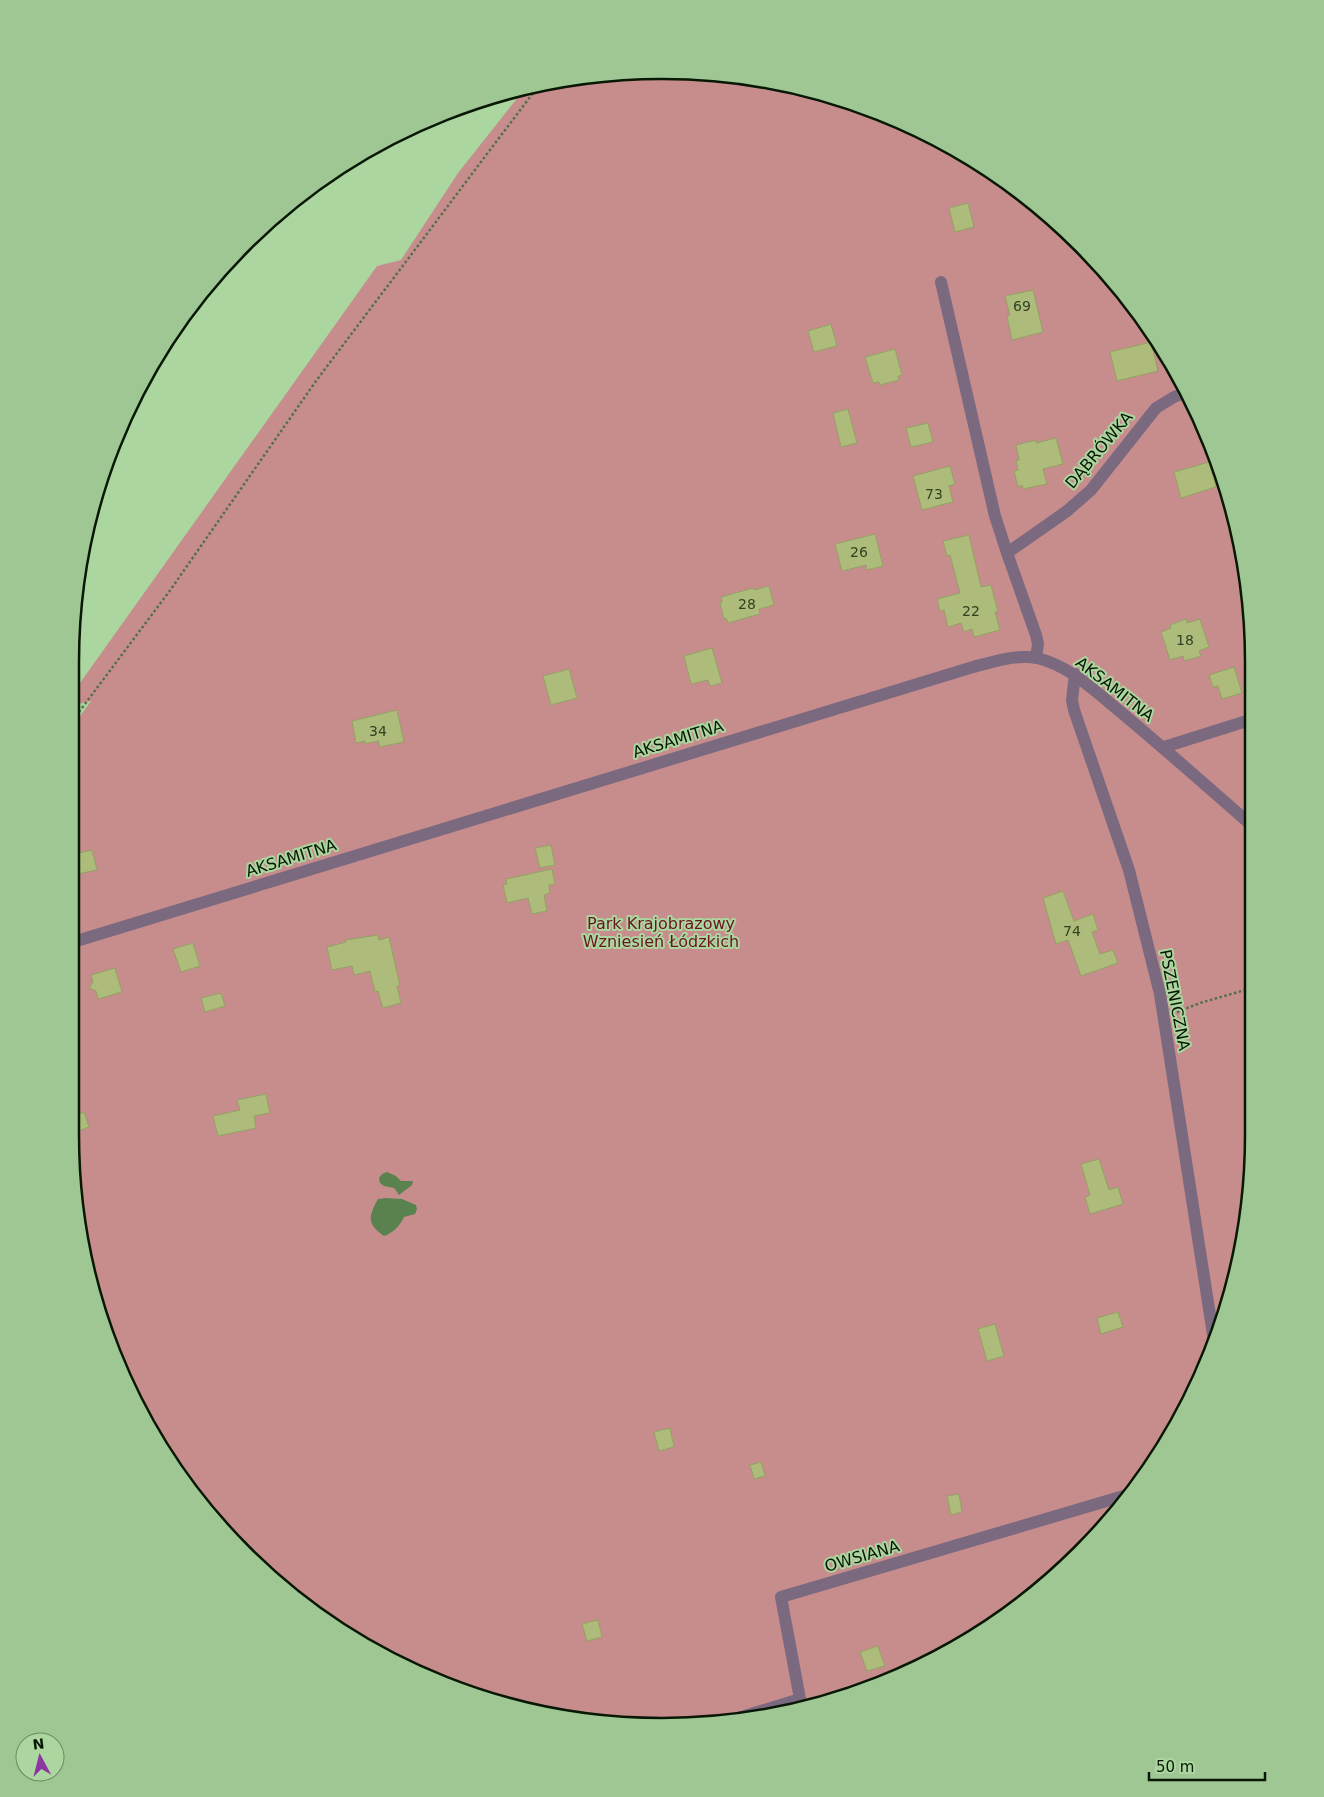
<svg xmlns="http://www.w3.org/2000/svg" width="1324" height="1797" viewBox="0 0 1324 1797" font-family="'DejaVu Sans',sans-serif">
<rect width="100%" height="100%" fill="#abd69f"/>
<path fill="#c78d8d" d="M623,71L739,75L852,101L958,149L1052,217L1131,301L1209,435L1249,584L1253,1174L1234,1288L1193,1397L1107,1525L1023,1604L889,1682L739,1722H584L509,1707L400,1666L271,1580L170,1464L115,1362L90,1288L70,1135V730L91,701L70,706V697L377,266L401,260L458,173L526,87Z"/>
<path fill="#5a824f" d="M387,1172L396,1176L401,1181H413L412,1185L399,1195L394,1188L384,1186L380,1183L379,1178L382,1174Z
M386,1198L402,1199L416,1205L417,1209L415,1214L404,1217C400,1226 393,1233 384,1236C367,1224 368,1217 378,1199Z"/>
<path fill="#adbc7b" stroke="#93a262" d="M968,203L974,227L955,232L949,208Z
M1033,290L1043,332L1012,340L1007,316L1010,315L1005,296Z
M831,324L837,346L814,352L808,331Z
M1151,342L1158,371L1117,381L1110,352Z
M895,349L902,375L898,376L899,380L880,385L879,382L873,383L865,357Z
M848,409L857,443L841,447L833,413Z
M928,423L933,442L911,447L906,428Z
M1056,438L1063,464L1043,469L1047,484L1023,489L1022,485L1018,487L1014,471L1018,470L1016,461L1019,460L1016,445L1036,440V443Z
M1209,462L1216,487L1181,498L1174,472Z
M950,466L955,484L949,486L953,502L922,510L913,476Z
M875,534L883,566L867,570L866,565L842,571L835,544Z
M969,535L981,587L991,585L998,612H995L1000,630L974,637L972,629L964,632L961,623L948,627L944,610L940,611L937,599L960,593L950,555L947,556L943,541Z
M769,586L774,605L759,609L760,614L728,623L726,618L724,619L720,603L722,602L721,597L753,588L754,590Z
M1186,619L1187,623L1200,619L1209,647L1199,651L1201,656L1184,661L1183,656L1170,660L1161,632L1171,628L1170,625Z
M712,648L722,683L710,686L708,680L691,684L684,656Z
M1234,667L1242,693L1222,699L1218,686L1213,687L1209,675Z
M569,669L577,698L551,705L543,676Z
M397,710L404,742L380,747L378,741L365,744V741L356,743L352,721Z
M551,845L555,865L540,868L535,848Z
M92,850L97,870L78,874L77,866L70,867V855Z
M552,869L555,884L549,885L550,893L544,895L547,911L532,914L528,898L507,903L503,885L507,884L506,879Z
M1063,891L1074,921L1093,914L1098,930L1092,932L1100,954L1113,950L1118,963L1081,976L1068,940L1056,944L1043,898Z
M378,935L379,940L389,937L400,986H397L401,1003L383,1008L378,991L375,992L370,971L354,975L352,966L332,970L327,947L346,942L345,940Z
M193,943L200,966L181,972L173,949Z
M115,968L122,992L98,999L96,991L89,988L93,982L91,975Z
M221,993L225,1006L205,1012L201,998Z
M266,1094L270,1113L254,1116L256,1128L218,1136L213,1116L240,1110L237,1100Z
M84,1112L89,1127L70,1134V1117Z
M1099,1159L1109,1190L1118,1187L1123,1204L1090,1214L1085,1197L1090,1195L1081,1164Z
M1118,1312L1123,1327L1101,1334L1097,1318Z
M995,1324L1004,1356L987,1361L978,1329Z
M670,1428L674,1447L659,1451L654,1432Z
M761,1462L765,1476L754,1479L750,1465Z
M959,1494L962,1512L951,1515L947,1496Z
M598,1620L602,1637L587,1641L582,1624Z
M878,1646L885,1666L867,1671L860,1652Z"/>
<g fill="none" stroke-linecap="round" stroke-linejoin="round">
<path stroke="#536f4b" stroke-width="2.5" stroke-dasharray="2.5 2.5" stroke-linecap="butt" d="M70,724L171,589L316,381L539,85
M1177,1012L1200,1003L1252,988"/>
<path stroke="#7b697f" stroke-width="12" d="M941,282L995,516L1007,553
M1036,658L1038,644L1036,635L1007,553L1067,511L1091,490L1156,408L1174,397L1184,393
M1075,674L1072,700L1074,710L1129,870L1160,994L1214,1341
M1164,747L1250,720
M70,943L973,667C993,662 1016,654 1037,658C1071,666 1097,693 1123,714C1166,750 1208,787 1250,824
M725,1722L800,1699L781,1597L1127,1495"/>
</g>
<g text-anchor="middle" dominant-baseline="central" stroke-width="4" stroke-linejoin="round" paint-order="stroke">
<g font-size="14" fill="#324122">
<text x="1022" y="306">69</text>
<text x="934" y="494">73</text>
<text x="859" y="552">26</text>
<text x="747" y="604">28</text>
<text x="971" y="611">22</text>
<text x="1185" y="640">18</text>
<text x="378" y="731">34</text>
<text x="1072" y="931">74</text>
</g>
<g font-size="16" fill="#091805" stroke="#abd69f">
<text transform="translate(1099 450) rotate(-50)">DĄBRÓWKA</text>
<text transform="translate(1115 689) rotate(38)">AKSAMITNA</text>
<text transform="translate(678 739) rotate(-17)">AKSAMITNA</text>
<text transform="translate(291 858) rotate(-17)">AKSAMITNA</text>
<text transform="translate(1175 1000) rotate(79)">PSZENICZNA</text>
<text transform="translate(862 1556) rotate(-16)">OWSIANA</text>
</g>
<g font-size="16" fill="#6a141f" stroke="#abd69f">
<text x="661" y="923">Park Krajobrazowy<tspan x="661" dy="18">Wzniesień Łódzkich</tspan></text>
</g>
</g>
<path d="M0 0H1324V1797H0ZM662 79H662A583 583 0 0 1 1245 662V1135A583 583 0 0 1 662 1718H662A583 583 0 0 1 79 1135V662A583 583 0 0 1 662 79Z" fill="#9ec793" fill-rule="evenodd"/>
<path fill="none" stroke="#091805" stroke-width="2.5" d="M662 79H662A583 583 0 0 1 1245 662V1135A583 583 0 0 1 662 1718H662A583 583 0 0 1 79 1135V662A583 583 0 0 1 662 79Z"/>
<g transform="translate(40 1757) rotate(353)"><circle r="24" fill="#abd69f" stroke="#6a8a61"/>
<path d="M0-4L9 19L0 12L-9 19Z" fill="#8d36a2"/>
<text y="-8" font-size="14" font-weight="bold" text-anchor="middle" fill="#091805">N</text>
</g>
<path d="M1149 1772v8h116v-8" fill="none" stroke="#091805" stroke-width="2.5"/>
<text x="1156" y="1772" font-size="15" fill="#091805" stroke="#abd69f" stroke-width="4" paint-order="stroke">50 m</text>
</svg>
